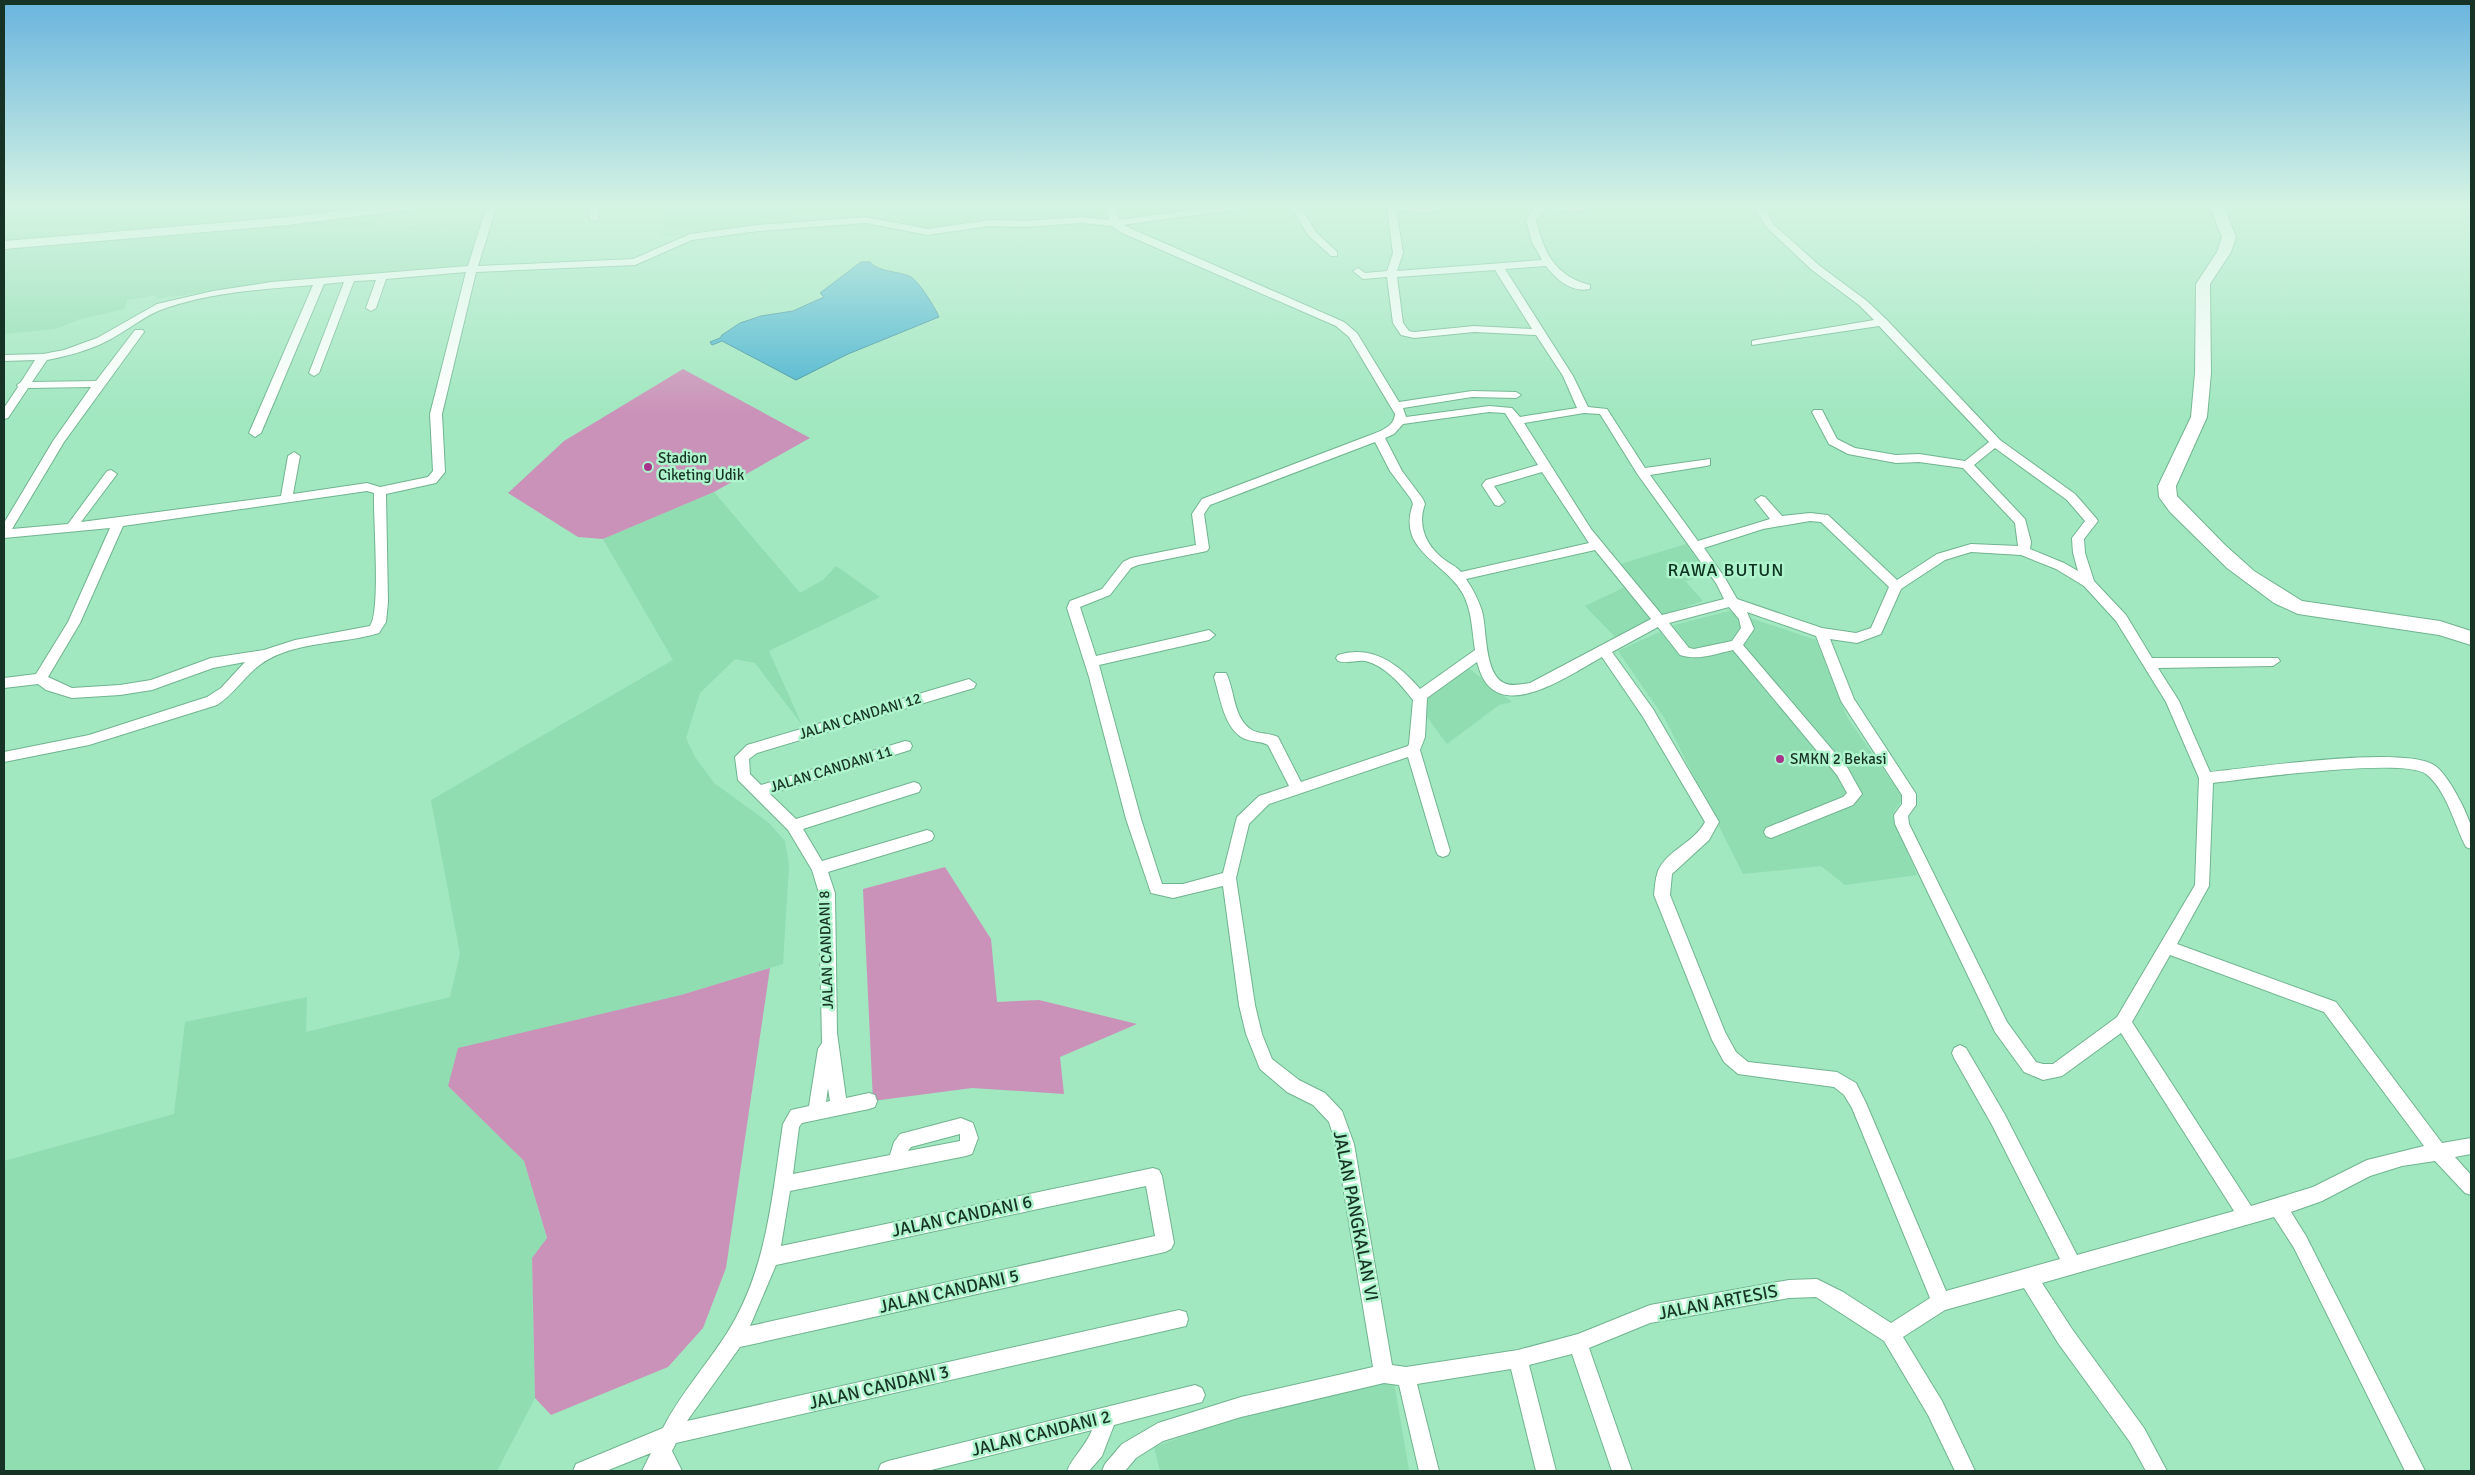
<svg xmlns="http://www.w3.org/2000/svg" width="2475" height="1475" viewBox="0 0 2475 1475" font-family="Signika,sans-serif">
<rect width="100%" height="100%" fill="#a1e7c0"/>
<path fill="#90ddb2" d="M4,205H382L374,229L452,223L453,226L483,223L469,266L263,284L156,299L157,295L127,300L125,309L81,319L56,329L4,334Z
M666,205H794L793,222L662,237Z
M882,205H1100L1098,221L1017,224L981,218L951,226L925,229L899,220L887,219Z
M714,492L800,593L823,580L836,566L880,597L769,651L802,725L755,663L735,659L700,693L686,738L695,757L714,783L769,823L785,841L789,865L783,964L681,995L448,1086L524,1161L547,1239L532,1258L535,1398L497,1471H4V1161L174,1114L185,1022L307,997L306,1032L450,997L460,954L431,800L673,660L603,539Z
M1686,544L1710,575L1685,581L1703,601L1658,617L1615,637L1585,606L1629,585L1617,565Z
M1729,611L1816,640L1847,717L1903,798L1892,815L1917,875L1845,885L1821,866L1743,874L1665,719L1618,651L1674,625Z
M1466,666L1512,702L1499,705L1447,744L1418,705Z
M1394,1382L1409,1470L1160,1471L1154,1447L1307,1392Z"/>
<path fill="#cb92b9" d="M683,369L810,438L714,492L603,539L578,537L508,493L564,441Z
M945,867L991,939L997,1002L1039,1000L1137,1024L1060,1057L1064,1094L972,1088L873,1101L863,889Z
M770,968L726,1268L703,1328L668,1367L551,1415L535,1398L532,1258L547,1238L524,1161L448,1086L458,1048L681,995Z"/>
<path fill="#4bb4d0" stroke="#3b8d9d" d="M861,262H870C878,272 897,271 909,276C917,278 936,309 939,317L848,354L796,380L722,341L712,345L710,342L720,338L722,335L740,323L761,316L793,311L824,297L820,293Z"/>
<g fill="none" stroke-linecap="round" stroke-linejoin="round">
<defs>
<path id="street" d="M487,205H497L478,266L633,259L690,234L758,225L866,217L928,229L989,220L1024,221L1082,217L1109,220L1105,205H1115L1119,220L1226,205H1252L1247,208L1123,225L1344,322L1357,333L1399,402L1472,391L1516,392L1521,395L1516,398L1472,397L1403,408L1406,417L1489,406L1512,408L1520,417L1577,408L1563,376L1536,335L1474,332L1414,338L1401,335L1393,323L1387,277L1363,279L1353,271L1358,268L1365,273L1387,271L1393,253L1387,208L1380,205L1424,207L1459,205L1424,213L1396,209L1403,253L1397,271L1542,260L1532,242L1526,220L1537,205H1599L1578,212L1545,208L1536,220C1544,253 1555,276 1590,285V289C1571,293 1556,279 1546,266L1505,269L1573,376L1588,407L1607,409L1645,468L1710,459V465L1706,466L1650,475L1698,541L1770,519L1755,500L1761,496L1765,497L1782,516L1810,513L1828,515L1897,580L1937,554L1971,544L2018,546L2015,523L1963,468L1919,462L1896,463L1848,454L1829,444L1812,412L1814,410H1822L1837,439L1855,448L1896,455L1919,454L1965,461L1989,442L1879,326L1752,345V341L1756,340L1874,320L1859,305L1812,270L1766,227L1754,205H1764L1773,224L1820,266L1867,301L1887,320L2000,440L2075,494L2096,518L2098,521L2084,539L2085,553L2094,581L2126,615L2152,658H2278L2280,661L2273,666L2158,668L2179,701L2210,772C2253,768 2402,745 2434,765C2448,774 2466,810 2471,826C2473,833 2471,842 2471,849L2466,847C2454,824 2447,791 2426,774C2404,757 2247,779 2213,783L2209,886L2177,944L2336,1002L2442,1143L2471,1138V1154L2455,1157L2471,1175V1195L2465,1193L2435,1161L2402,1166L2370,1176L2322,1201L2291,1212L2306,1236L2425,1471H2405L2294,1248L2274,1217L2042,1283L2072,1329L2144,1428L2167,1471H2146L2130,1442L2058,1343L2024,1288L1945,1310L1903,1337L1942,1401L1975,1471H1955L1928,1415L1884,1341L1816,1297L1789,1298L1650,1323L1589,1348L1632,1471H1612L1572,1354L1529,1365L1556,1471H1536L1511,1369L1417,1384L1439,1471H1419L1399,1385L1384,1383L1241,1417L1163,1441L1136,1458L1125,1471H1102L1105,1464L1122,1444L1158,1423L1241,1397L1373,1367L1336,1144L1329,1122L1313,1105L1287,1092L1260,1069L1246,1034L1239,1005L1223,886L1173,898L1151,893L1126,819L1089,677L1067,608L1070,601L1102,589L1123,562L1131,558L1196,545L1192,514L1202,499L1373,434C1383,430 1394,426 1395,414L1349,337L1336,326L1120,232L1112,226L1082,223L1024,227L989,226L928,235L866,223L758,231L692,240L635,265L476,272L442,414L445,472L436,483L386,494L388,602L386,622L379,633C343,644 302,641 269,659C248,670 237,692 217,705L89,745L4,762V752L89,735L207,697L221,688L245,662L213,668L152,690L120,695L72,698L46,690L38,684L4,688V678L36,674L68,622L110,528L4,538V523L53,441L91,387L28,388L8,418L4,419V408L18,387L17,385L21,382L35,360L4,361V355L43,354L64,350L97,338L157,304L213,291L272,282L468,266ZM1495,270L1532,329L1474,326L1414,332L1409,331L1403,323L1397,277ZM466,272L430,414L433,471L428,477L380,487L367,483L293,494L300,456L294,452L288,456L281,496L81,522L117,474L111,470L107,471L68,524L12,529L64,442L144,332L143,330H135L96,381L32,382L47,360C67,356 87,351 105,342C126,332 144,315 166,308C212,292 265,289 313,285L249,433L255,437L261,433L324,284L344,282L309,373L314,376L319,373L354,281L376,280L366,308L371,311L376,308L386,279ZM1489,412L1505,413L1538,465L1486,480L1482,485L1495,505L1499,506L1505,502L1494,486L1542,472L1589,543L1461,572C1456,566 1450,564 1445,560C1426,546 1417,526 1425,504L1423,499L1402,471L1385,438L1394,434L1403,424ZM1584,413L1600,414L1638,475L1716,583L1724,599L1662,615L1591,529L1524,423ZM1375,442L1390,471L1411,499L1413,504C1396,551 1446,562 1463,594C1472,611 1472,631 1475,650L1420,689C1399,664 1372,644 1338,655L1336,658L1338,661C1347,664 1356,660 1365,661C1385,665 1402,686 1413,700L1409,744L1408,746L1301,782L1278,737C1270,733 1259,734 1252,730C1233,719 1235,690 1226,673H1216L1214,677C1220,696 1224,730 1245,739C1253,742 1261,741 1268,745L1289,786L1259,796L1237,817L1223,873L1183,884H1162L1141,819L1099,665L1209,640L1215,635L1209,630L1096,656L1080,607L1110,595L1131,568L1138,565L1207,551L1209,548L1204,514L1210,505ZM1995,448L2067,500L2085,521L2072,538L2073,553L2078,571L2064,563L2030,549L2031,542L2025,519L1974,465ZM367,491L374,493C373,518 381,611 370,626L295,640L264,650L211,658L151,680L120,685L72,688L48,677L80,623L123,526ZM1810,521L1821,522L1889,587L1871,628L1856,633L1822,628L1737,599L1725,578L1704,548L1763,529ZM1595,550L1651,619L1530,683C1522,684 1512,687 1504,683C1484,674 1487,629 1482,611C1478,599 1473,589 1466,579ZM1971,552L2021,555L2056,569L2084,586L2116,621L2166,702L2199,778L2195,885L2117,1017L2053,1064H2043L2036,1062L2007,1022L1909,824L1908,816L1916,805V794L1854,699L1830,639L1857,643L1881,634L1901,589L1945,560ZM1729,607L1739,619L1741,628L1732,641L1694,649L1689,648L1669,623ZM1747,612L1816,636L1841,701L1902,795V804L1894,815L1895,824L1995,1032L2024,1072L2043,1080L2062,1076L2121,1033L2234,1211L2077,1255L2004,1113L1966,1048L1960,1045L1954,1048L1952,1053L1954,1058L1992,1125L2060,1259L1946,1291L1866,1103L1856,1083L1837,1072L1748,1062L1736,1052L1725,1032L1670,895L1672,874L1709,840L1719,822L1653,709L1612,652L1658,627L1680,655C1698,661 1715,654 1733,650L1837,775L1847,793L1843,797L1766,828L1764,832L1766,836L1771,838L1853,805L1862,794L1847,767L1743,645L1754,629ZM1602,657L1643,717L1705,822C1694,843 1667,850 1658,871C1655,879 1655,887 1654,895L1712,1040L1724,1062L1738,1074L1834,1087L1844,1095L1852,1108L1930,1298L1891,1323L1843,1292L1817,1279L1789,1280L1650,1305L1578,1334L1518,1350L1406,1367L1392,1365L1354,1144L1342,1111L1325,1093L1299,1080L1272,1059L1262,1034L1255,1005L1236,878L1249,824L1269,804L1408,757L1436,851L1438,855L1443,857L1448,855L1450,851L1420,750L1425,737L1427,698L1477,662C1480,672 1483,682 1492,689C1520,711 1576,671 1602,657ZM2170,955L2324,1012L2424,1146L2367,1160L2313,1187L2251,1206L2132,1022Z
M589,205H599L598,221L590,219Z
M1290,205H1300L1315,231L1337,252V256H1331L1308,235Z
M969,679L976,684L974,688L757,753L749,759L750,774L761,785L905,741L910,742L912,746L910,750L770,794L796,819L914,782L919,784L921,788L919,792L803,829L822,861L927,830L932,832L934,836L932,840L927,842L828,872L835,893L837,1033L846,1098L869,1093L875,1095L877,1101L875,1107L869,1109L802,1123L799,1127L793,1174L890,1155L894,1142L900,1134L961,1118L973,1123L978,1138L972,1154L966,1156L790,1191L781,1246L1153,1168L1159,1170L1162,1176L1174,1243L1171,1249L1165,1252L740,1347L687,1421L1179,1310L1186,1312L1188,1319L1186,1326L676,1443L672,1451L682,1471H642L651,1453L606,1471H573L576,1464L663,1428C680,1394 706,1366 727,1333C767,1270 772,1196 783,1124L791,1110L809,1106L818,1049L822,1043L819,893L812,870L788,830L738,780L735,757L747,745ZM828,1088L830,1101L826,1102ZM960,1134V1141L908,1151L911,1147ZM1146,1186L1155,1236L750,1326L776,1265Z
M1195,1385L1202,1388L1205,1395L1202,1402L1114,1425L1102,1456L1089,1471H1067C1073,1456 1086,1446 1092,1430L927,1471H878L881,1464L888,1461Z"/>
<path id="secondary" d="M383,205H423L416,209L288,225L4,249V241L288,217Z
M2209,205H2223L2236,237L2231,252L2210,284L2211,373L2207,417L2176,486L2177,496L2225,545L2254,571L2302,601L2440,621L2471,631V645L2439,635L2298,614L2274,603L2227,568L2170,512L2159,497L2158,486L2191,417L2195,373L2196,284L2217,252L2222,237Z"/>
</defs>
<use href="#street" stroke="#70b48f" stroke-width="2"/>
<use href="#secondary" stroke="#70b48f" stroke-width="2"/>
<use href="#street" fill="#fff" fill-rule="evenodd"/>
<use href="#secondary" fill="#fff" fill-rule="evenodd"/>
</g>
<linearGradient id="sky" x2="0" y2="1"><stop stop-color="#69b4de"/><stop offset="0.5" stop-color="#d5f4e3"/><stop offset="1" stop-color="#d5f4e3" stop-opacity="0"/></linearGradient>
<rect width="2475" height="412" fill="url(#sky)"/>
<g fill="#a8338c" stroke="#aef4cd" stroke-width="2">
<circle cx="648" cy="467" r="5"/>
<circle cx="1780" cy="759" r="5"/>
</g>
<g text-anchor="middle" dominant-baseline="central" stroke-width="5" stroke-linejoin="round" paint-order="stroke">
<g font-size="15" fill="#173325" stroke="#aef4cd" text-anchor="start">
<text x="658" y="458">Stadion<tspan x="658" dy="17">Ciketing Udik</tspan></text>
<text x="1790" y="759">SMKN 2 Bekasi</text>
</g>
<g font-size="15" fill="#173325" stroke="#aef4cd">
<text transform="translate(860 716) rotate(-17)">JALAN CANDANI 12</text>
<text transform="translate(831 769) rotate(-17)">JALAN CANDANI 11</text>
<text transform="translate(826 950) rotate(-92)">JALAN CANDANI 8</text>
</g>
<g font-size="18" letter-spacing="1" fill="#0e3321" stroke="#aef4cd">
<text x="1726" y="570">RAWA BUTUN</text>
</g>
<g font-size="18" fill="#173325" stroke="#aef4cd">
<text transform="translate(962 1216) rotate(-12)">JALAN CANDANI 6</text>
<text transform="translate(1356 1216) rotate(79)">JALAN PANGKALAN VI</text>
<text transform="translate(949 1291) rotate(-13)">JALAN CANDANI 5</text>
<text transform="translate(1718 1302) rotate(-11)">JALAN ARTESIS</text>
<text transform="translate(879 1387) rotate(-13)">JALAN CANDANI 3</text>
<text transform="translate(1041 1433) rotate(-14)">JALAN CANDANI 2</text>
</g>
</g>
<rect width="2475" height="1475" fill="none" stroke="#173325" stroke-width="10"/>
</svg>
